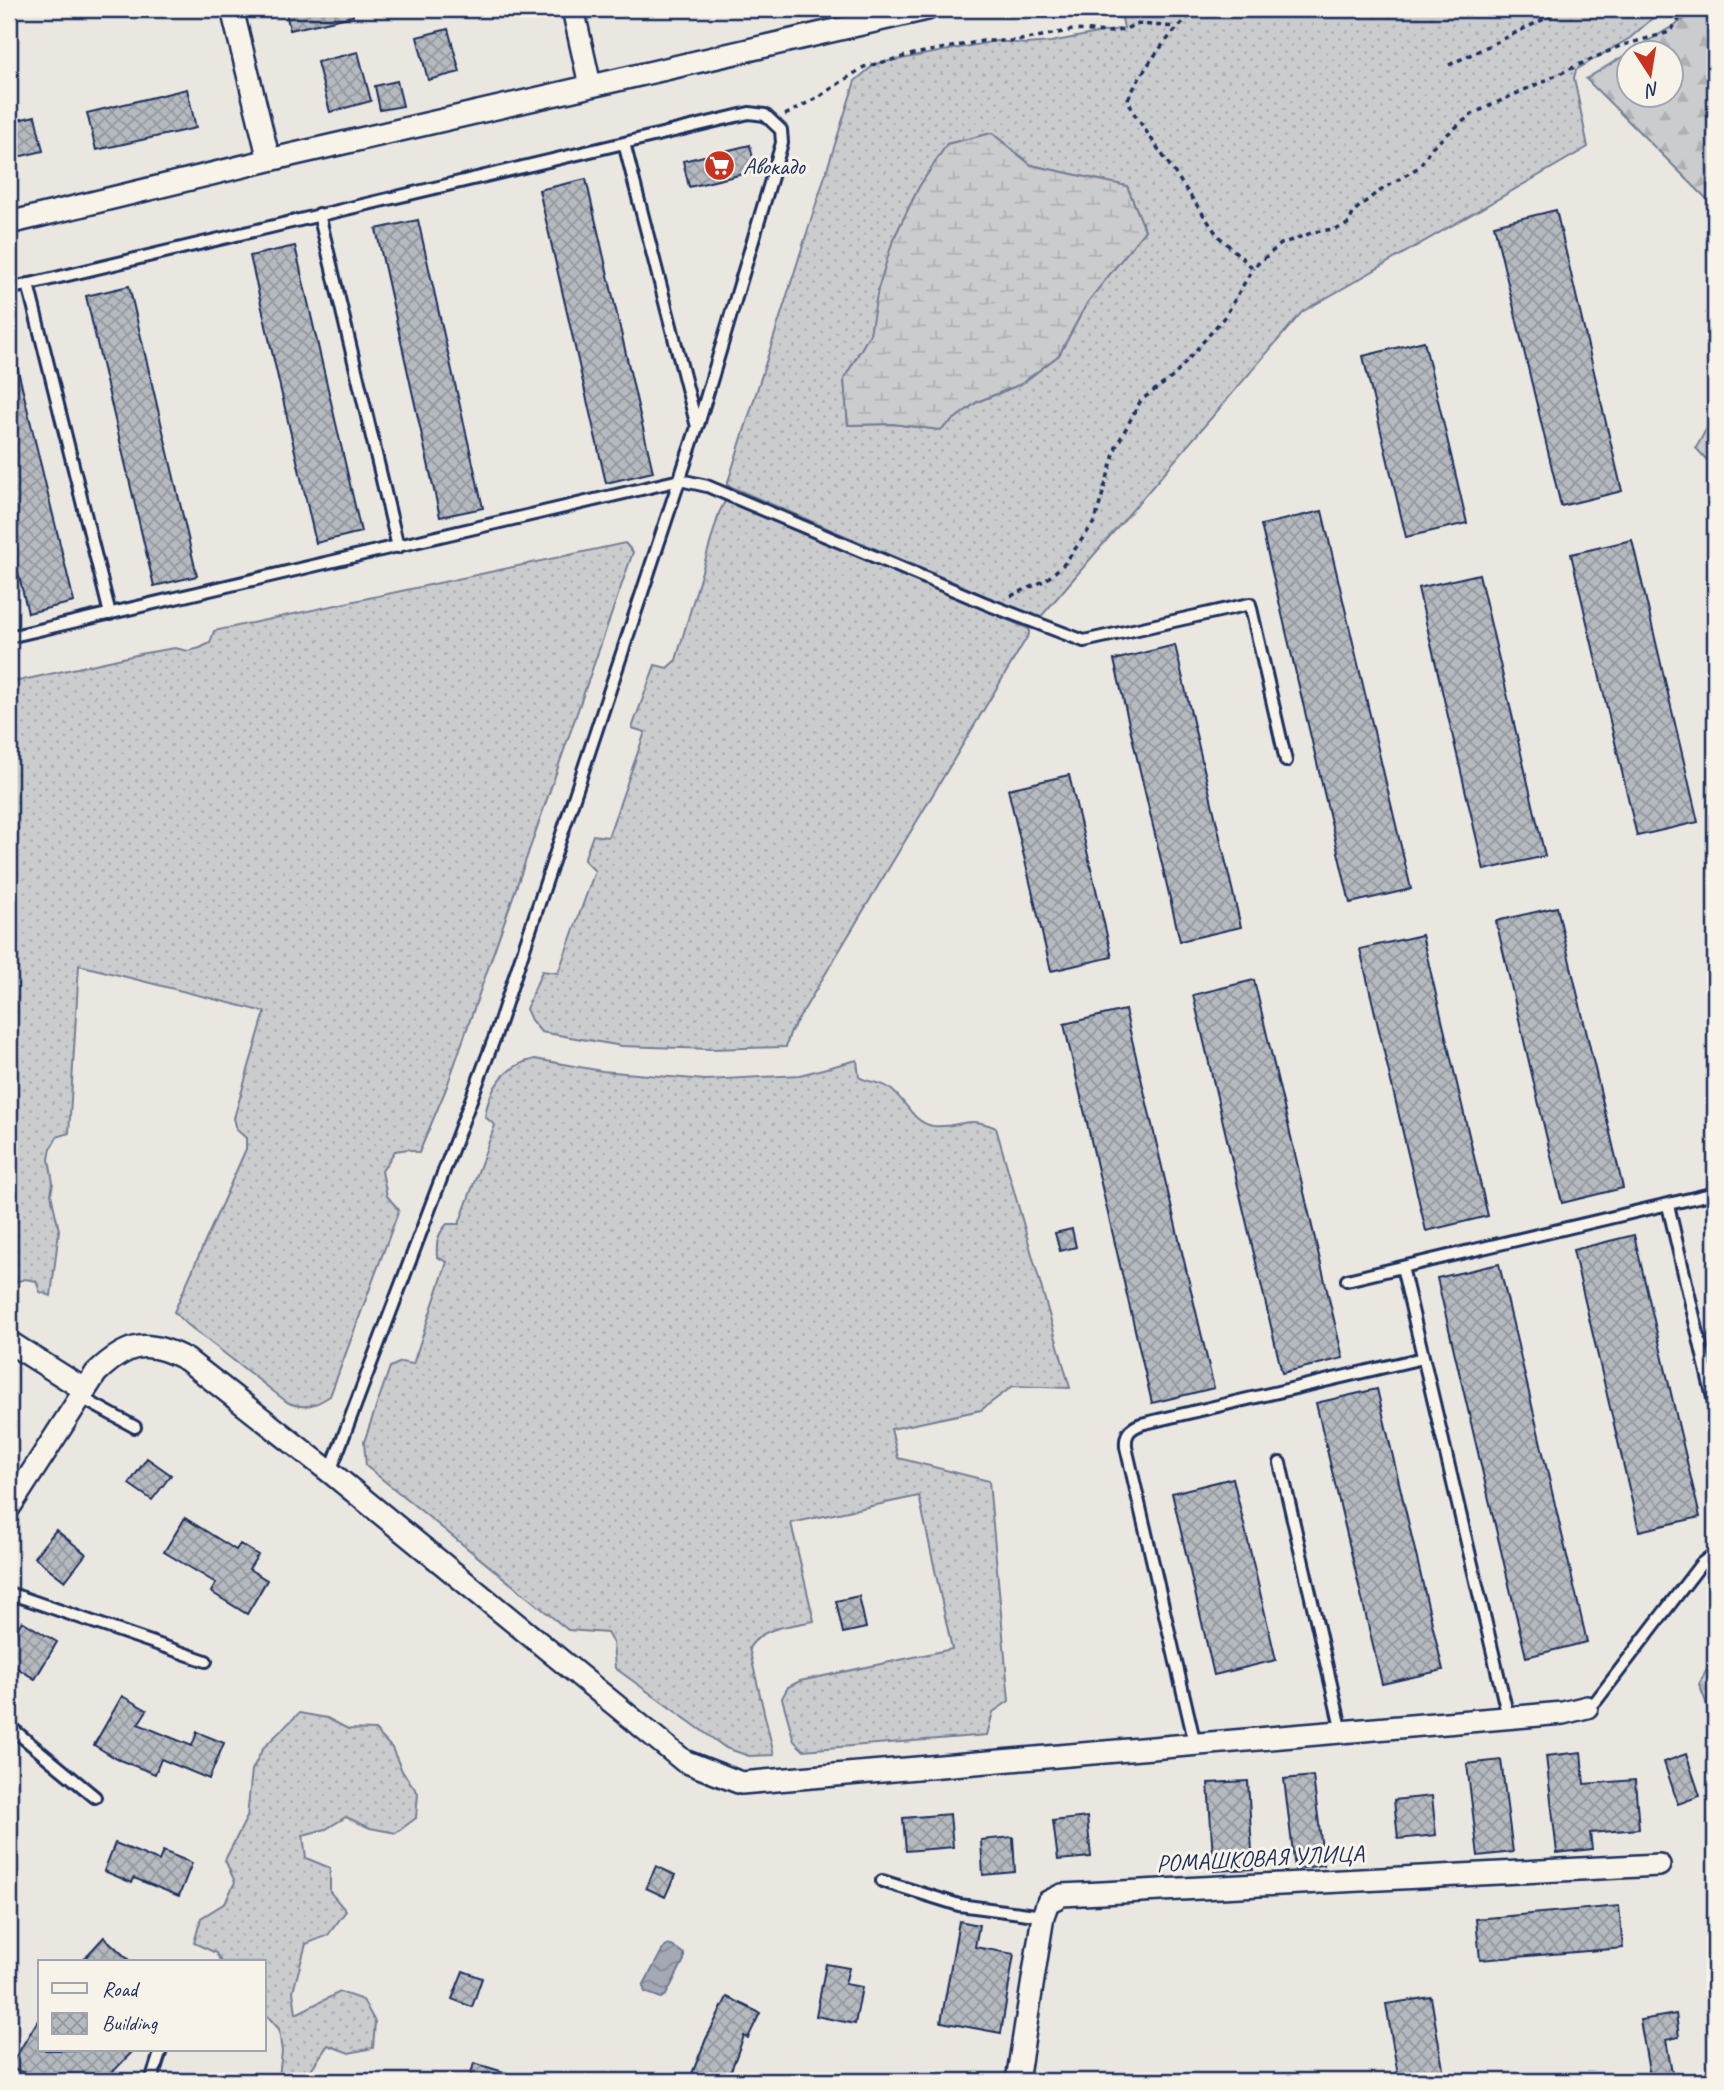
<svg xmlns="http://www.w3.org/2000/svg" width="1724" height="2090" viewBox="0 0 1724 2090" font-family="Caveat,sans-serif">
<defs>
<pattern id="grass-dots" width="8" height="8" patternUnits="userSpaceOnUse" patternTransform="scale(1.75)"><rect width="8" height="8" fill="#cbcccd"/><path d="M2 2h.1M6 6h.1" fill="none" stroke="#aeb0b2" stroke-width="1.8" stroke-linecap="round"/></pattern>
<pattern id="forest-firs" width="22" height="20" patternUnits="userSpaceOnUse" patternTransform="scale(1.75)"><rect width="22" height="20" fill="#cbcccd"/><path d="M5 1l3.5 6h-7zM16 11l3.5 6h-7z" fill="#aeb0b2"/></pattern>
<pattern id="wetland-marsh" width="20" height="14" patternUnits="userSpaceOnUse" patternTransform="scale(1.75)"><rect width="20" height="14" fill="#cbcccd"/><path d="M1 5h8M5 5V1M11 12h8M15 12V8" fill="none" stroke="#aeb0b2"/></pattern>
<pattern id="water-waves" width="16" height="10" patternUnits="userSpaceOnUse" patternTransform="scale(1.75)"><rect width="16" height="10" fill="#a3a8b4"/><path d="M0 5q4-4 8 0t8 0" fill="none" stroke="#848996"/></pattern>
<pattern id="building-cross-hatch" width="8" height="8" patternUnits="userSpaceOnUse" patternTransform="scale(1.75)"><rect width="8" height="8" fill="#b6babf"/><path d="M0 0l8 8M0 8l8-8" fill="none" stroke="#93989e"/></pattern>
</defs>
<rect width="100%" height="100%" fill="#eae7e0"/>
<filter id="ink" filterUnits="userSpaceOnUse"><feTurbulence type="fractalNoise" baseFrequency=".0143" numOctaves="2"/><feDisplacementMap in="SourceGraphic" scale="14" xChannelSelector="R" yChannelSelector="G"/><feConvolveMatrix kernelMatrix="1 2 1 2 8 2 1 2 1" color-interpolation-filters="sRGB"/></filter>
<g filter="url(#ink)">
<path fill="url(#grass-dots)" stroke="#737e96" stroke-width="2" fill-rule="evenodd" d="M1120,9H1663L1630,38L1576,70L1574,78L1588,147L1302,312L1039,619L727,485L855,81L875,64L996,41L1026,44L1051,42L1124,28ZM992,133L1031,165L1127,186L1145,230L1087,303L1059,355L1021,384L977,402L940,430L893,424L848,425L844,379L870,334L893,240L919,187L947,144Z
M725,501L1029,629V634L790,1033L786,1047L710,1049L622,1046L541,1032L531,1020L526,1009L542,971L558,973L595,871L584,860L593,835L608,837L645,732L632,728L655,665L667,668L676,660L719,513Z
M625,543L633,552L446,1089L419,1153L408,1149L395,1151L382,1171L387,1196L399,1210L330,1396C315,1406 303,1410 287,1402L183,1321L174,1312L246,1149V1138L237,1130L234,1118L265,1012L79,965L69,1133L57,1137L51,1148L49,1159L53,1183L51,1194L59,1230L51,1296L40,1292L36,1281L25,1279L9,1284V683L145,653L175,648L188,651L200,648L210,643L214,631Z
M535,1059L602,1071L705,1080L800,1075L857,1060L859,1077C868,1083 880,1081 889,1088C906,1099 912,1123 933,1126C960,1129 965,1114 996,1128L1070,1388L1013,1386L981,1410L891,1429L898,1458L989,1481L1009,1701L993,1712L987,1735L803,1750L794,1741L782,1698L788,1687L800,1681L952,1649L919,1496L791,1523L814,1621C790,1626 763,1626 749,1648L774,1755L749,1756L726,1748L615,1668L613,1643L607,1633L568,1630L366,1466L364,1442L390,1367L401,1362L413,1364L447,1262L437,1257C436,1243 437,1235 447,1224H459L495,1125L485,1117C489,1087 506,1065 535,1059Z
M299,1713L327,1718L348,1729L375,1730L392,1748L402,1771L418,1793L416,1818L396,1833L370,1828L346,1817L326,1829L303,1835L306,1858L330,1868V1892L346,1911L328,1935L306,1944L293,1991L296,2014L340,1992L363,2000L375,2022L373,2048L349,2053L328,2045L303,2081H291L279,2076L282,2052L279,2029L264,2012V1962H221L216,1953L194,1943L201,1918L225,1903L235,1882L225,1860L247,1817L252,1770L263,1748Z"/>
<path fill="url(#forest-firs)" stroke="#737e96" stroke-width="2" fill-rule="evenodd" d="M1701,9H1715V207L1586,79ZM1630,52H1672V94H1630Z
M1715,413V469L1696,448Z
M1715,1655V1726L1699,1684Z"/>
<path fill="url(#wetland-marsh)" stroke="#737e96" stroke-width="2" d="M992,133L1031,165L1127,186L1145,230L1087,303L1059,355L1021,384L977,402L940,430L893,424L848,425L844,379L870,334L878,289L893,240L919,187L947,144Z"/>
<path fill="url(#water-waves)" stroke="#6d7892" stroke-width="2" d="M668,1945L674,1947L684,1954V1960L666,1995L661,1998L645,1992L643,1986L663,1949Z"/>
<path fill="url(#building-cross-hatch)" stroke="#1b2f5e" stroke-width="2" d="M285,9H353V16L290,30Z
M448,29L460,72L428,80L417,37Z
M358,52L371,101L330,112L317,62Z
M397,81L403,106L380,110L375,86Z
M187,89L196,128L96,150L87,113Z
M35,116L43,151L9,159V122Z
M750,145L756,171L689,187L683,161Z
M586,179L653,472L606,483L539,190Z
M1556,210L1622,491L1561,506L1494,225Z
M418,220L483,508L440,517L376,229Z
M295,246L361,532L316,543L250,256Z
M129,286L197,576L154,586L86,296Z
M1424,341L1467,523L1406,537L1363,356Z
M15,358L74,602L28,613L9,535V359Z
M1322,511L1411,889L1350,903L1261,525Z
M1632,540L1698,822L1637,836L1571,554Z
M1479,574L1545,856L1484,870L1418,588Z
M1175,645L1241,927L1180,941L1114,660Z
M1069,775L1112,957L1051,971L1008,789Z
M1557,907L1623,1188L1562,1203L1496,921Z
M1422,935L1488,1216L1426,1231L1360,949Z
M1254,980L1343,1358L1282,1373L1193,995Z
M1125,1010L1214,1388L1152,1403L1064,1024Z
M1072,1229L1076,1247L1060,1251L1055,1233Z
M1634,1235L1700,1517L1639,1531L1573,1250Z
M1499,1264L1587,1642L1526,1657L1437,1278Z
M1377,1389L1443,1670L1382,1684L1316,1403Z
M147,1458L171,1475L152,1500L129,1484Z
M1233,1478L1276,1660L1214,1675L1172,1493Z
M185,1518L236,1550L240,1544L258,1555L249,1569L267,1580L247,1614L211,1592L216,1583L164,1552Z
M56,1530L86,1554L65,1581L34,1557Z
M859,1596L866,1628L843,1633L836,1601Z
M22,1621L57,1642L35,1679L9,1663V1643Z
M122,1696L147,1710L138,1724L192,1746L197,1732L224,1743L209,1779L161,1759L155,1774L117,1759L94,1745Z
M1581,1752L1584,1784L1635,1780L1639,1829L1590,1833L1592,1849L1557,1853L1546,1756Z
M1686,1754L1700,1796L1678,1804L1664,1762Z
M1501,1760L1513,1852L1478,1856L1467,1764Z
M1313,1776L1324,1865L1295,1869L1284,1779Z
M1248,1781L1253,1869L1214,1871L1208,1783Z
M1432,1796L1436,1835L1398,1839L1394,1800Z
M950,1814L953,1847L906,1851L903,1818Z
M1087,1817L1091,1857L1058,1860L1053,1821Z
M1013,1837L1015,1872L983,1875L981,1840Z
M115,1843L159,1861L163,1851L192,1863L179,1896L134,1878L132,1883L104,1871Z
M656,1866L675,1875L665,1897L646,1888Z
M1619,1906L1623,1948L1480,1960L1476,1919Z
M959,1921L979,1925L975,1947L1014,1954L1001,2033L941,2022Z
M104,1937L131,1962H81Z
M826,1964L849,1968L845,1984L862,1987L855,2024L816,2016Z
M463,1971L482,1978L472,2007L452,1999Z
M727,1997L760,2013L748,2038L744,2036L727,2081H689L706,2039Z
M1431,1997L1445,2081H1399L1386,2004Z
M1676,2014L1679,2037L1666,2040L1672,2073L1650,2077L1640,2020Z
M40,2017V2050H134L104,2081H53L9,2068Z
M474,2063L520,2077V2081H469Z"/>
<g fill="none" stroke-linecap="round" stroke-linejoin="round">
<defs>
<path id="lane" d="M624,143L749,113L765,115L781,130L782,143L698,425
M319,214L398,547
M28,284L110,614
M9,289L624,143L697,427L494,1039L330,1472
M9,637L680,480L707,486L987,604L1084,641L1250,604L1286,761
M1668,1205L1715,1407
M1402,1267L1508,1717
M1347,1280L1715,1193
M80,1397L135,1427
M1280,1463L1342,1732
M9,1593L206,1661
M1587,1707L1596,1701L1701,1564L1715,1553
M9,1726L95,1797
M1195,1744L1126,1447C1125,1434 1129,1429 1141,1424L1423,1358
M882,1881L959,1905L1043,1916
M151,2081L161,2050"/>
<path id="street" d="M232,9L269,160
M573,9L590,85
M9,223L269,160L927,9
M9,1342L85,1390
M9,1508L96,1373C128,1342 148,1339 187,1360L330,1472L684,1761L741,1783L1563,1713L1587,1707
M1017,2081L1043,1916L1048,1902L1062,1895L1659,1865"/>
</defs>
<use href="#lane" stroke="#1b2f5e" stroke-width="16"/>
<use href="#street" stroke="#1b2f5e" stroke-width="26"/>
<path stroke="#1b2f5e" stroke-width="3.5" stroke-dasharray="5 5" stroke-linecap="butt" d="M1198,9C1168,34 1146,64 1128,99L1133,112L1218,236L1253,268L1281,244L1314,232L1341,228L1349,223L1354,211L1375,194L1419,167L1432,147L1472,114L1620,46L1670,32L1686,9
M1449,65L1565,9
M785,115L820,96L864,67L914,54L983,41H1016L1073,30L1115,32L1139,24L1176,27
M1011,596L1046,580L1065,563L1095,521L1116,447L1141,400L1174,376L1226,315L1253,268"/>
<use href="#lane" stroke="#f7f3e8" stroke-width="10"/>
<use href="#street" stroke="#f7f3e8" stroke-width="21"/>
</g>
</g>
<defs>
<symbol id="supermarket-disc" viewBox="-11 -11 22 22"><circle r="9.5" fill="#c8321e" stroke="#f7f3e8"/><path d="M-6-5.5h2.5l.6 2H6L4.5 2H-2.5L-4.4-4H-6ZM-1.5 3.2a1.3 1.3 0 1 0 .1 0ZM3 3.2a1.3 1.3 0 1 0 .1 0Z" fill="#fff"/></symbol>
</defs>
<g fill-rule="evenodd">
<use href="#supermarket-disc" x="702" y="148" width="35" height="35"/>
</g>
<g text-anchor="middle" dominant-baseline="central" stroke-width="6" stroke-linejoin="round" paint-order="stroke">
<g font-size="24" fill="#1b2f5e" stroke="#f7f3e8" text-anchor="start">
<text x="743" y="166">Авокадо</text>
</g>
<g font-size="24" fill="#1b2f5e" stroke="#f7f3e8">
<text transform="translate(1260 1858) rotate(-3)">РОМАШКОВАЯ УЛИЦА</text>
</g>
</g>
<rect width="1724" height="2090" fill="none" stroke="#f7f3e8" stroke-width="35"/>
<rect x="18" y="18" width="1689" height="2055" fill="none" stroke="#1b2f5e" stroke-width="2.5" filter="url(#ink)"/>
<rect x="38" y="1960" width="228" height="91" fill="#f7f3e8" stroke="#9fa5b1" stroke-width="2"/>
<rect x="52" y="1983" width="35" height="10" fill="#f7f3e8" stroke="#9fa5b1" stroke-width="2"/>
<text x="102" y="1996" font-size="21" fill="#1b2f5e">Road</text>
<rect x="52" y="2013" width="35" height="21" fill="url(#building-cross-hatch)" stroke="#9fa5b1" stroke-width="2"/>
<text x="102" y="2030" font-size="21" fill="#1b2f5e">Building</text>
<g transform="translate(1650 74) rotate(168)"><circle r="33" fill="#f7f3e8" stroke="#9fa5b1" stroke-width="2"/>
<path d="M0-5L12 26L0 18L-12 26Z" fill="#c8321e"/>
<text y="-10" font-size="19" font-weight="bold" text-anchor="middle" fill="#1b2f5e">N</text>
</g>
</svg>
